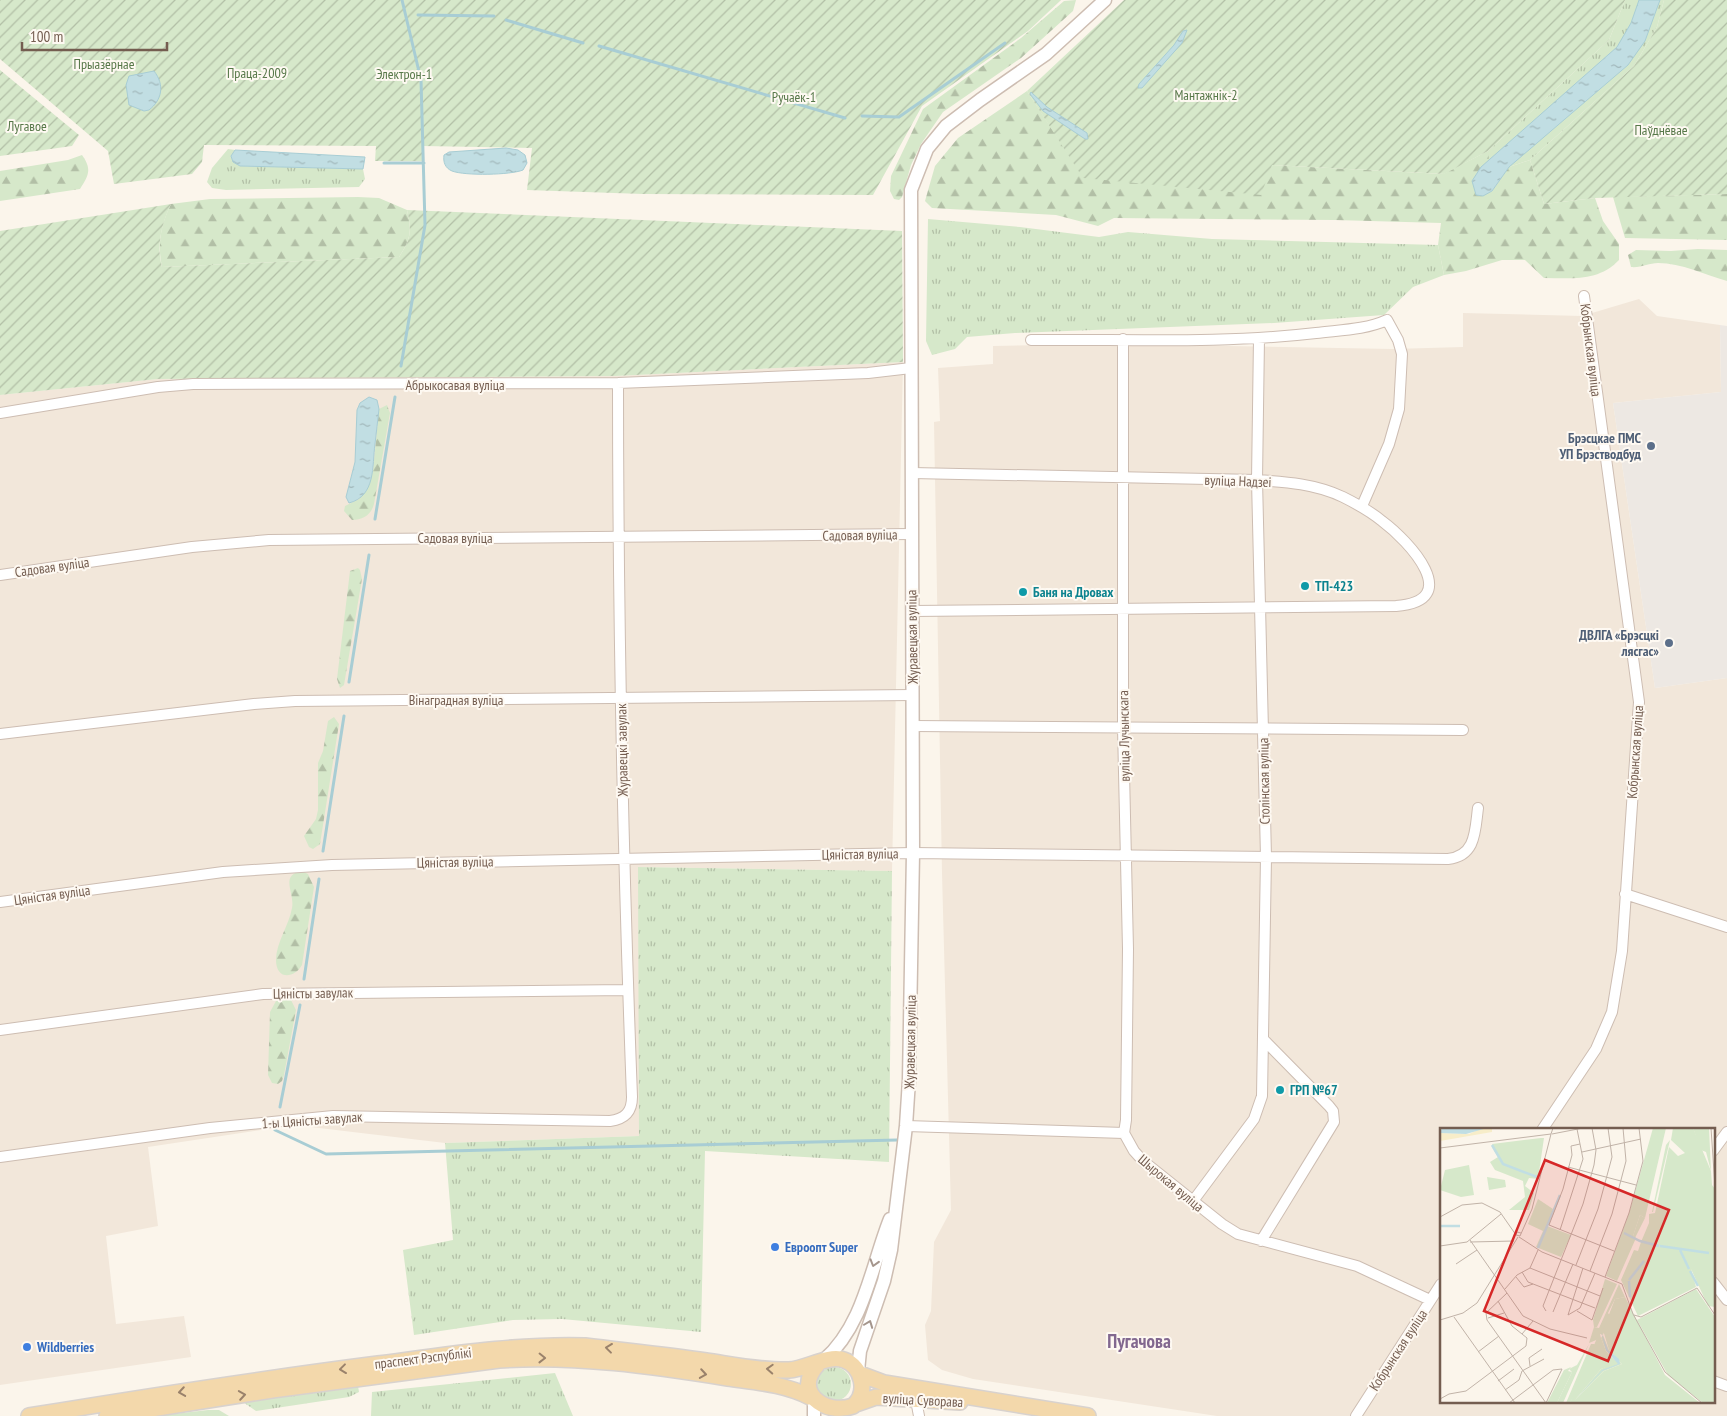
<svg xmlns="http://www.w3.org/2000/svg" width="1727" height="1416" viewBox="0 0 1727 1416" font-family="'PT Sans Narrow',sans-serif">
<defs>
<pattern id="grass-tufts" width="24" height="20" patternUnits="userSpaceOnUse" patternTransform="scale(1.25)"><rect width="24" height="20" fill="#d6e8ca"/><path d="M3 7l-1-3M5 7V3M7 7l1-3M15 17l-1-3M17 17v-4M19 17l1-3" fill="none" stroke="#b2bfa6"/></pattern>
<pattern id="forest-firs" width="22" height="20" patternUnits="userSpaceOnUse" patternTransform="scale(1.25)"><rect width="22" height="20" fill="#d6e8ca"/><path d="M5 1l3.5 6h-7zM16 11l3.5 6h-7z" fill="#b2bfa6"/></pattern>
<pattern id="garden-furrows" width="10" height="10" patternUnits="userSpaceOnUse" patternTransform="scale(1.25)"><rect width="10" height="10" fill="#d6e8ca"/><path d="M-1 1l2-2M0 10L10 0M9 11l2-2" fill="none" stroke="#b2bfa6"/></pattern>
<pattern id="water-ripples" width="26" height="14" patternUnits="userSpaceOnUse" patternTransform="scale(1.25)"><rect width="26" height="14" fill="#c1dee3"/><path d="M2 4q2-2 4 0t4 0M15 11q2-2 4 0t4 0" fill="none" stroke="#a1b7ba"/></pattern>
</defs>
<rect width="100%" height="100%" fill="#fbf5eb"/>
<path fill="#f2e7da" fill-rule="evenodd" d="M1639,299L1657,316L1720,325L1721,392L1613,403L1655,688L1727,678V1416H1217L973,1379L942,1370L928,1360L925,1325L931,1311L934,1242L951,1210L942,873L934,422L940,421L938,368L993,364V346L1113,344L1393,349L1463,347V313L1582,316ZM1441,1130H1713V1402H1441Z
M903,362L892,871L639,867V1136L445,1143L294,1125L148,1147L158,1226L106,1236L116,1324L184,1316L191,1357L0,1385V395L158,379L615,376Z"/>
<path fill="#ede8e3" d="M1720,325L1727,326V678L1655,688L1613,403L1721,392Z"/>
<path fill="url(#grass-tufts)" d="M1625,0H1664L1657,27L1634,66L1530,160L1509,167L1488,160V151L1609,40Z
M228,149L235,150L231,156L233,161L240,166L363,169L365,179L359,187L226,190L212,188L207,182L212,168Z
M928,219L1020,227L1099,237L1128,232L1212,239L1438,245L1444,275L1413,287L1384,315L1274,323L1015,333L967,337L955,349L932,355L926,341Z
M638,867L892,871L889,1162L705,1151L701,1332L562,1319L513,1320L414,1335L403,1250L453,1240L445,1143L639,1136Z
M817 1384a17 17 0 1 1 34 0a17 17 0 1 1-34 0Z
M555,1373L573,1416H371L372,1392Z
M358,1386L359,1392L349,1397L256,1411L243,1402L244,1398Z
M208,1410H219L229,1416H156Z"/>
<path fill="url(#forest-firs)" d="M1076,0L1073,11L1021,58L943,112L921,144L911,165L902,197L899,200L894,199L890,191L891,176L923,109L1021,38L1064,1Z
M1027,91L1084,178L1272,165L1443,174L1488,151L1489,160L1472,181L1479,196L1492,191L1509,167L1530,160L1544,204L1595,198L1603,221L1619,244V260C1598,282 1572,278 1544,278L1525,260H1502L1466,271L1444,275L1438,245L1441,223L1335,220L1114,218L1098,226L1056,215L932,208L925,201L935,166L958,138Z
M82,155C92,169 89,175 80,189L0,201V171L68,160Z
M1727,194V240L1625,238L1613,197Z
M358,197L379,198L407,210C412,231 411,239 399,257L162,267C157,244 161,224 171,204L210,199Z
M1698,249L1727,250V281C1706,275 1681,263 1658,263C1649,263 1641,268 1631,267L1628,255L1636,250L1671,251Z
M387,405L390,413L374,504C371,515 363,520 352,520L344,511L345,506L359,499L373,471L379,409Z
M358,568L360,570L362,579L344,685L340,688L337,679L350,571Z
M334,717L339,724L320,844L313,849L309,847L304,836L316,819L318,810V763L323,751L328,721Z
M302,871L308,874L314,887L302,965C294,979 276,980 276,960C276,943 289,925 292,908C295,893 279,875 302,871Z
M284,999L291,1000L296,1010L284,1075L282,1081L278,1084L272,1083L268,1075L270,1012L276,1001Z"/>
<path fill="url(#garden-furrows)" d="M0,0H1061L1028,31L922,106L873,195L643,194L527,190L532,148L422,146V161H375L376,146L204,145L202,162L192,174L114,184L108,151L0,59Z
M1124,0H1625L1609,40L1488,151L1444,174L1272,165L1261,195L1083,178L1027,91Z
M1664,0H1727V194L1595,198L1544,204L1530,160L1634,66L1657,27Z
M0,70L79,135L72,146L0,156Z
M171,204C162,223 156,245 162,267L399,257C411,239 412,231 407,210L902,231L903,362L615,376L158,379L0,395V231Z"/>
<path fill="url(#water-ripples)" stroke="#a8cdd4" d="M1639,0H1660L1645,41L1628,65L1509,167L1492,191L1483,196L1476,195L1472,181L1481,167L1617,47L1631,23Z
M1187,30L1182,43L1142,88H1138L1139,84L1174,45L1183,31Z
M154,71C165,85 162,100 149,110L144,111L129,105L126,85L129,76Z
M1031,92L1047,107L1087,133L1088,139H1085L1043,111L1030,94Z
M506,148L518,150L525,155L527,163L523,170C511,175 465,176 452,171C445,168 443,162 444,155L449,152Z
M235,150L365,157L363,169L240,166L233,162L231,156Z
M369,397L377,400L379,409C378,421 376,432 375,444C372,466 376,496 349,503L346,497L355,462L357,410L360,403Z"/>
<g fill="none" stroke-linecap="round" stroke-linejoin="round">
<path stroke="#a8cdd4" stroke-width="3" d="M418,15L494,16
M506,20L583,43
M599,46L845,118
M862,116L899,117L1005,43
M384,163H424
M401,366L425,225L421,80L402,0
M375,519L395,397
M349,682L369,555
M323,851L344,716
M304,979L319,879
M280,1107L300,1005
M275,1130L326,1154L897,1140"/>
<defs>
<path id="minor" d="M1123,339V728L1128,949L1126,1120L1124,1133
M1031,340C1126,339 1222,344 1316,333C1339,330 1365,330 1387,320L1398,340L1402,354L1399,409L1389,444L1362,506
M0,413L158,387L193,384L618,383L868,373L911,368
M0,575L192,547L269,540L912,534
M912,611L1396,606C1465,601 1409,541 1382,521C1370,511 1357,504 1343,497C1316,484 1287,482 1257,480L912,473
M913,726L1463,730
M0,734L254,704L295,701L913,695
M1625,894L1727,927
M0,902L223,872L332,865L913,853L1448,859C1476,856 1475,831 1478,808
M0,1030L263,994L628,990
M906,1126L1124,1133L1134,1151L1143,1161L1222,1224L1238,1234L1357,1266L1430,1300
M1542,1130L1596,1049L1612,1012L1622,951L1639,702L1584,296
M1713,1151L1727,1132
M0,1157L210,1128L333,1116L610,1121C625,1119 632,1112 632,1097C623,859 618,621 618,383
M1193,1201L1254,1119L1262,1096L1266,857L1257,480L1259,338
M1261,1241L1334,1122L1333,1111L1329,1106L1264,1040
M1713,1282L1727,1300
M1713,1381L1727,1386
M916,1400L919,1416
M1356,1416L1441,1284"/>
<path id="tertiary" d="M824,1360C864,1325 871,1267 890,1219
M858,1371L860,1351L884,1281L891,1250L906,1126L909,1080L913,853L911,190L927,149L946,126L980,100L1046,54L1105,0
M814,1403V1416"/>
<path id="primary" d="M860,1374L884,1383L1088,1416
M856,1404L876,1397L960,1402
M29,1416C145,1397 261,1379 378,1364C447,1355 516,1344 585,1346C625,1351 666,1355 706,1361C733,1365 761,1371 789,1370C806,1369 829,1354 844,1360C862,1366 869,1393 853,1406C825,1416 792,1392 818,1364
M107,1416L272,1390L499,1360C576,1355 652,1366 728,1378C756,1382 785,1384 810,1397"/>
</defs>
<use href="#minor" stroke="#cdbdb2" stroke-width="12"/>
<use href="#tertiary" stroke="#cdbdb2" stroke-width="15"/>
<use href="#primary" stroke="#d8d2ce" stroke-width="18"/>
<use href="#minor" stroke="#fff" stroke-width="10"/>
<use href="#tertiary" stroke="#fff" stroke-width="12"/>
<use href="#primary" stroke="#f3d8ab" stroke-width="15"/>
</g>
<defs><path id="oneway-chevron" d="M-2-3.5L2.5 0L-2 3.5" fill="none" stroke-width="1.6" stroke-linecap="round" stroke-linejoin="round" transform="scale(1.25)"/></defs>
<g stroke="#a5968d">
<use href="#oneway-chevron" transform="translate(874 1263) rotate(107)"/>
<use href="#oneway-chevron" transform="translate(869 1324) rotate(-69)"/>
</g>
<g stroke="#9a826b">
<use href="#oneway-chevron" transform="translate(609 1348) rotate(-173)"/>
<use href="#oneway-chevron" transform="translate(542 1358) rotate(1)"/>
<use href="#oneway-chevron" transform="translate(343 1369) rotate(173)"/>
<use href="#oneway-chevron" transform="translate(770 1369) rotate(-177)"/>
<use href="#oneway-chevron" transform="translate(703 1374) rotate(9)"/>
<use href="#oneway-chevron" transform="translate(182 1392) rotate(171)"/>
<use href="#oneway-chevron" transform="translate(242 1395) rotate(-9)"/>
</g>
<g fill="#5c6f8a" stroke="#fef9f2" stroke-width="2">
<circle cx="1651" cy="446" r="5"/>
<circle cx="1669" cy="643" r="5"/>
</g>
<g fill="#0f9aa8" stroke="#fef9f2" stroke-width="2">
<circle cx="1305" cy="586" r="5"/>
<circle cx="1023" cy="592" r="5"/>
<circle cx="1280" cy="1090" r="5"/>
</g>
<g fill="#3f7fe0" stroke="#fef9f2" stroke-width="2">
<circle cx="775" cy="1247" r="5"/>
<circle cx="27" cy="1347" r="5"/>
</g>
<g text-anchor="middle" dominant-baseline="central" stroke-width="4" stroke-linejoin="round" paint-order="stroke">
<g font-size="14" fill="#577849" stroke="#fef9f2">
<text x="104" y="64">Прыазёрнае</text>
<text x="257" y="73">Праца-2009</text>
<text x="404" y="74">Электрон-1</text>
<text x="1206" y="95">Мантажнік-2</text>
<text x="794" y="97">Ручаёк-1</text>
<text x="27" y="126">Лугавое</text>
<text x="1661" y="130">Паўднёвае</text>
</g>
<g font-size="14" fill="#745d50" stroke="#fef9f2">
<text transform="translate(1591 350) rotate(83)">Кобрынская вуліца</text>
<text x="455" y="385">Абрыкосавая вуліца</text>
<text transform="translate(1238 481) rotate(2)">вуліца Надзеі</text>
<text transform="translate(860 535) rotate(-1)">Садовая вуліца</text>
<text x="455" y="538">Садовая вуліца</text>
<text transform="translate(52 567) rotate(-8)">Садовая вуліца</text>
<text transform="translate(912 637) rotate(-91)">Журавецкая вуліца</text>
<text x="456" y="700">Вінаградная вуліца</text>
<text transform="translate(1124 736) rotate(-91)">вуліца Лучынскага</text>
<text transform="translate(622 750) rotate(-91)">Журавецкі завулак</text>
<text transform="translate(1635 752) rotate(-86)">Кобрынская вуліца</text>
<text transform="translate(1264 781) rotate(-91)">Столінская вуліца</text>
<text transform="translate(860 854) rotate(-1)">Цяністая вуліца</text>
<text transform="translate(455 862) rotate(-1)">Цяністая вуліца</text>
<text transform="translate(52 895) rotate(-8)">Цяністая вуліца</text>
<text transform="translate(313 993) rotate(-1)">Цяністы завулак</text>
<text transform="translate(910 1042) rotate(-89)">Журавецкая вуліца</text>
<text transform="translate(312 1120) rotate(-4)">1-ы Цяністы завулак</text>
<text transform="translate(1171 1183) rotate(40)">Шырокая вуліца</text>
<text transform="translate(1398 1350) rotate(-57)">Кобрынская вуліца</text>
<text transform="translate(423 1358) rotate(-7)">праспект Рэспублікі</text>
<text transform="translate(923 1400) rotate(3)">вуліца Суворава</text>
</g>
<g font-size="14" font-weight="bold" fill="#4e5e75" stroke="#fef9f2" text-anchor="end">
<text x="1641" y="438">Брэсцкае ПМС<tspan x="1641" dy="16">УП Брэстводбуд</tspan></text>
<text x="1659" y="635">ДВЛГА «Брэсцкі<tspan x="1659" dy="16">лясгас»</tspan></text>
</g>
<g font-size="14" font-weight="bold" fill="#0d838f" stroke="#fef9f2" text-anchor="start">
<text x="1315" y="586">ТП-423</text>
<text x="1033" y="592">Баня на Дровах</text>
<text x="1290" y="1090">ГРП №67</text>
</g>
<g font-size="14" font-weight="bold" fill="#366cbe" stroke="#fef9f2" text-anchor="start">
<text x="785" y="1247">Евроопт Super</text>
<text x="37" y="1347">Wildberries</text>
</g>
<g font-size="19" font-weight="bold" fill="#82688f" stroke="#fef9f2">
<text x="1139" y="1341">Пугачова</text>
</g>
</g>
<g transform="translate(1440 1128)">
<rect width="275" height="275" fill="#fbf5eb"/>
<path d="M101,10H104L98,51L89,50L85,58L94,65L89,82H69L85,69L83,53L55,42L50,34L58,29L50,16L63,36L93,31ZM29,37L34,67L21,69L0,62L5,42ZM47,49L65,52L66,59L49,62ZM98,71L113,81L107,98L131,107L121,129L96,119L103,103L88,96ZM165,151L177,156L157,199H154L153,192ZM163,207L169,222L182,236L164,243L135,272L161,241L178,233L166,223L161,210Z" fill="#d6e8ca"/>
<path d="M253,0H269L271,43L266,24L261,22ZM230,12L213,84H212L226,17ZM200,87L205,90L195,110L193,108ZM179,156L185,169L175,171L168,185L170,188L163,207L160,206L161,210L149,215L154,199L159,200ZM149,216L123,275H117L132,244L129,241L137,237ZM151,216H155L141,254L130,275H126Z" fill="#d6e8ca"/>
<path d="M42,0H52V4L0,13V5L29,6Z" fill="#f7edc9"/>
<path d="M101,10L100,28H94L98,33L96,49L63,36L52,16Z" fill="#d6e8ca"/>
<path d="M213,0H226L205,90L200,87L193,108L196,110L177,153L166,148L190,82ZM233,0H253L271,43L272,57L275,61V179L268,178L251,141L256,159L198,188L181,152L194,122L198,123L201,114L209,95V86L215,85L229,19L238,28L245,25L231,12ZM256,161L275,189V275H263L228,247L197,192ZM185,169L225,247L260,275H130L157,210H161L166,223L178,235L161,241L135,272L164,243L182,236L169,222L163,202L175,171ZM131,239L128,243L132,244L117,275H107L124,242Z" fill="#d6e8ca"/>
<path d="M2,0H47L26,6L0,5ZM161,204L168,222L179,231L180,236L162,243L136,271L162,242L178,236L166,222Z" fill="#c1dee3"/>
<path fill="none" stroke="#c1dee3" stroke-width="2.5" d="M52,17L63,36L97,49M0,98H20M184,105L200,113L219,118M220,118L269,125M98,120L120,67M240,122L249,141M250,143L258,158M189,152L204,133M189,153L190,169"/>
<path fill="none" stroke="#c1b3a8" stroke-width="1" d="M271,0L275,59M112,6L143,0M140,16L131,18L132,27L123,61L109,97L174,123M0,20L111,6L113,0M142,24L201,11M128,39L196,57M0,89L22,77L42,75L60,84L76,107M120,102L143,31L137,1M81,105L77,104L76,107L80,108L92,81L111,6M79,109L102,124L182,156L193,186L225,244L262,275M30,112L83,188L110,201L147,210M30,114L74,113M0,118L27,114L61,86M16,136L37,122M136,137L158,81L172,29L168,0M90,140L160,168M143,140L128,187L140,180L155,145M150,143L172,86L186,33L183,0M82,144L88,154L155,180M76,149L84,159L93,156M165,149L189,85L203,33L199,0M65,161L77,147L90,140L98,122M67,165L46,185L47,192L106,275M106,183L103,178L143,76L154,37L156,22L152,0M137,183L152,192L163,160M113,184L133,136M194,187L201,189L257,160L275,187M14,189L75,275M48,190L64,185M0,192L23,185L37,175L78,109M82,206L93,193M38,224L59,208M90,238L89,230L102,221M58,253L74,241M65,262L79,252L82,243L104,231M0,271L9,266L26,263L86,218L87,210L72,198L58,173M69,275L113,242L122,241L106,275"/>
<path fill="#d62828" fill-opacity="0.15" stroke="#d62828" stroke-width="2.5" d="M105,32L229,82L168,233L44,183Z"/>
<rect width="275" height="275" fill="none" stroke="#745d50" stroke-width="2.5"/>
</g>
<path d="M22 42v8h145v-8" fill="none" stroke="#745d50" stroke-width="2.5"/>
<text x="30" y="42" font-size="15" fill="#745d50" stroke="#fef9f2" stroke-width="4" paint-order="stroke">100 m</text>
</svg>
